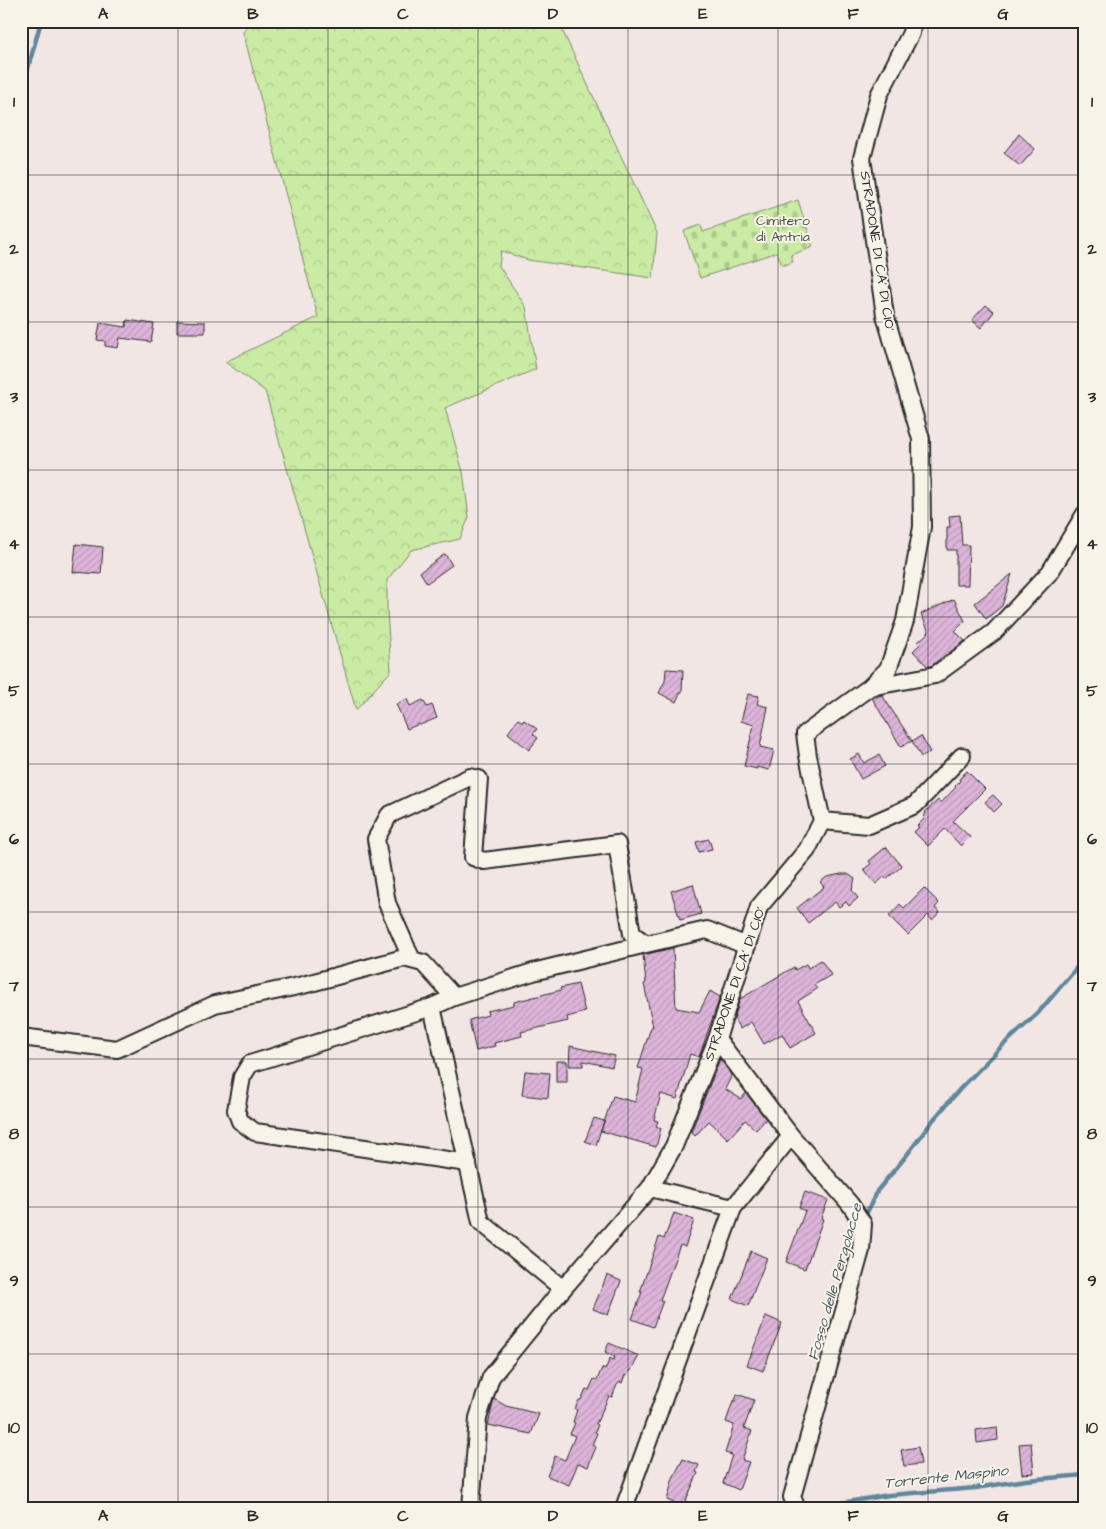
<svg xmlns="http://www.w3.org/2000/svg" width="1106" height="1529" viewBox="0 0 1106 1529" font-family="'Architects Daughter',sans-serif">
<defs>
<pattern id="forest-crowns" width="20" height="18" patternUnits="userSpaceOnUse" patternTransform="scale(1.25)"><rect width="20" height="18" fill="#caeba3"/><path d="M2 6a3 3 0 1 1 6 0M12 15a3 3 0 1 1 6 0" fill="none" stroke="#aeca8c"/></pattern>
<pattern id="cemetery-stones" width="16" height="16" patternUnits="userSpaceOnUse" patternTransform="scale(1.25)"><rect width="16" height="16" fill="#caeba3"/><path d="M2 7V4a2 2 0 0 1 4 0v3zM10 15v-3a2 2 0 0 1 4 0v3z" fill="#aeca8c"/></pattern>
<pattern id="building-hatch" width="6" height="6" patternUnits="userSpaceOnUse" patternTransform="scale(1.25)"><rect width="6" height="6" fill="#ddb4da"/><path d="M-1 1l2-2M0 6l6-6M5 7l2-2" fill="none" stroke="#be9bbb"/></pattern>
</defs>
<rect width="100%" height="100%" fill="#f2e6e5"/>
<filter id="ink" filterUnits="userSpaceOnUse"><feTurbulence type="fractalNoise" baseFrequency=".02" numOctaves="2"/><feDisplacementMap in="SourceGraphic" scale="10" xChannelSelector="R" yChannelSelector="G"/><feConvolveMatrix kernelMatrix="1 2 1 2 8 2 1 2 1" color-interpolation-filters="sRGB"/></filter>
<g filter="url(#ink)">
<path fill="url(#forest-crowns)" stroke="#7a8b67" d="M250,21H558L657,233L653,278L528,260L501,251L499,266L526,307L536,369L445,408L463,472L469,517L460,539L411,550L387,580V610L391,671L356,710L265,391L225,362L318,317L243,32Z"/>
<path fill="url(#cemetery-stones)" stroke="#7a8b67" d="M798,200L813,247L791,255L793,262L782,266L777,252L700,278L684,231L701,225L703,232Z"/>
<g fill="none" stroke-linecap="round" stroke-linejoin="round">
<path stroke="#60879b" stroke-width="4.5" d="M21,94L41,21
M864,1219L877,1191L906,1156L934,1119L960,1089L1002,1046L1038,1013L1085,958
M785,1508L787,1499
M811,1508L889,1495L976,1488L1026,1480L1085,1475"/>
</g>
<path fill="url(#building-hatch)" stroke="#2b2b2b" d="M1019,134L1035,149L1020,166L1004,153Z
M986,305L994,312L981,328L972,320Z
M127,320L154,324L151,342L120,338L118,348L105,346V341L97,340L100,323L126,327Z
M177,321L205,322V333H177Z
M960,515L962,545H969L968,585H956V550H947V527H950L949,516Z
M76,544L103,547L101,574L73,572Z
M445,554L452,565L427,583L420,572Z
M1012,574L1002,606L986,619L975,603Z
M954,599L965,621L955,631L965,641L931,666H927L913,651L920,644L918,642L929,632L921,614Z
M666,669L683,670L682,692L680,693L676,702L659,693L665,681Z
M748,694L759,696L757,704L768,707L760,747L774,750L769,770L757,767V769L744,766L754,725L741,721Z
M882,695L912,741L901,747L872,698Z
M407,699L410,706L423,700L427,707L432,705L437,718L420,725L419,724L407,729L396,704Z
M518,719L523,722L524,720L537,729L533,734L538,738L529,750L508,733Z
M921,736L930,752L921,757L912,741Z
M859,754L864,763L879,755L885,766L861,779L850,759Z
M967,771L985,789L953,821L970,837L961,846L945,829L928,846L914,832L919,827L917,826L924,819L926,811L938,800L941,803L956,787L955,786L960,781L959,779Z
M993,795L1002,804L994,812L985,802Z
M709,839L712,849L699,852L696,842Z
M886,847L902,866L886,879L884,877L876,884L864,869L871,864L869,861Z
M841,874H848L855,879L852,890L858,898L849,906L846,902L839,907L835,902L808,923L797,908L824,887L820,882L827,877Z
M693,884L701,914L680,920L671,891Z
M924,888L939,903L935,908L940,912L932,920L928,915L908,935L889,916L900,904L904,908Z
M673,948L676,1008L699,1012L710,991L720,997L699,1057L690,1054L677,1099L661,1094L654,1120L658,1121L656,1126L661,1128L656,1147L601,1131L613,1096L635,1102L643,1069L638,1068L651,1027H653L644,984L646,983L643,955Z
M821,960L831,975L814,985L817,989L798,1001L816,1033L790,1048L782,1034L764,1044L751,1022L740,1029L734,1019L740,999L794,967L795,970L806,964L808,968Z
M578,984L585,1012L567,1017L568,1021L521,1032L522,1036L494,1043L495,1046L476,1051L469,1020L488,1015L487,1011L514,1005V1002L561,990L560,988Z
M570,1046L615,1056L612,1067L583,1061V1066H569Z
M720,1059L732,1075L725,1089L741,1099L746,1093L766,1119L756,1130L745,1120L728,1139L709,1121L695,1136L691,1132Z
M556,1061H567V1082H556Z
M525,1071L550,1073L548,1098L522,1095Z
M594,1118L604,1121L596,1145L585,1141Z
M805,1192L828,1200L821,1218L823,1219L805,1269L786,1262L805,1211L799,1208Z
M674,1213L694,1220L685,1247L680,1245L660,1300L663,1301L653,1327L632,1319L642,1292H640L659,1237L664,1239Z
M751,1251L767,1258L748,1306L732,1299Z
M607,1275L621,1281L608,1315L593,1309Z
M766,1316L782,1323L763,1371L747,1365Z
M609,1343L639,1356L630,1372L629,1371L627,1376L625,1375L622,1383L620,1382L617,1385L612,1397L609,1396L596,1424L598,1425L595,1432L597,1433L592,1445L596,1447L588,1467L578,1463L569,1485L547,1476L555,1456L565,1460L575,1436L570,1434L575,1423L573,1422L577,1410L575,1409L579,1400H581L586,1389L589,1390L594,1379L597,1380L602,1368L605,1370L610,1358L614,1360L615,1357L605,1352Z
M737,1394L754,1400L744,1428L752,1431L742,1460L749,1462L739,1490L723,1483L732,1455L725,1453L734,1425L726,1422L733,1401H735Z
M494,1399L506,1406L539,1414L531,1434L488,1425Z
M997,1427L998,1440L977,1443L976,1430Z
M1031,1443L1034,1473L1022,1474L1019,1444Z
M918,1447L921,1464L904,1466L901,1450Z
M683,1459L699,1465L696,1472L698,1473L683,1507L667,1500L673,1478Z"/>
<g fill="none" stroke-linecap="round" stroke-linejoin="round">
<defs>
<path id="minor" d="M870,687L935,675L994,632L1050,572L1085,514
M822,821L869,825L915,805L962,756
M412,960L387,903L376,839L389,815L470,777L479,779L473,857L484,861L617,844L632,934L646,944L707,930L747,946
M432,1007L481,1222L563,1289
M21,1037L117,1049L215,1004L303,985L404,958L423,963L454,997
M717,1039L791,1136L850,1204L863,1224L861,1250L792,1497L797,1508
M468,1163L255,1132L240,1121L236,1110L242,1077L250,1064L432,1007L454,997L533,972L646,944
M650,1188L733,1208
M471,1508L478,1418L491,1377L555,1298L650,1188L674,1146L717,1039L759,907L807,850L822,821L808,756L805,734L870,687L888,669L905,621L922,527L921,439L885,315L862,158L879,95L911,33L913,21
M624,1508L733,1208L791,1136"/>
</defs>
<use href="#minor" stroke="#2b2b2b" stroke-width="20"/>
<use href="#minor" stroke="#f7f3e8" stroke-width="16"/>
</g>
</g>
<path fill="none" stroke="#2b2b2b" stroke-width="1" stroke-opacity="0.55" d="M178,21V1508M328,21V1508M478,21V1508M628,21V1508M778,21V1508M928,21V1508M21,175H1085M21,322H1085M21,470H1085M21,617H1085M21,764H1085M21,912H1085M21,1059H1085M21,1207H1085M21,1354H1085"/>
<g text-anchor="middle" dominant-baseline="central" stroke-width="4" stroke-linejoin="round" paint-order="stroke">
<g font-size="14" fill="#4b5143" stroke="#f7f3e8">
<text x="783" y="221">Cimitero<tspan x="783" dy="16">di Antria</tspan></text>
</g>
<g font-size="14" fill="#2b2b2b" stroke="#f7f3e8">
<text transform="translate(877 251) rotate(81)">STRADONE DI CA' DI CIO'</text>
<text transform="translate(735 984) rotate(-71)">STRADONE DI CA' DI CIO'</text>
</g>
<g font-size="15" font-style="italic" fill="#465963" stroke="#f7f3e8">
<text transform="translate(835 1282) rotate(-74)">Fosso delle Pergolacce</text>
<text transform="translate(946 1477) rotate(-6)">Torrente Maspino</text>
</g>
</g>
<rect width="1106" height="1529" fill="none" stroke="#f7f3e8" stroke-width="55"/>
<rect x="28" y="28" width="1050" height="1474" fill="none" stroke="#2b2b2b" stroke-width="2"/>
<g font-size="16" text-anchor="middle" font-weight="bold" fill="#2b2b2b">
<text x="103" y="19">A</text>
<text x="253" y="19">B</text>
<text x="403" y="19">C</text>
<text x="553" y="19">D</text>
<text x="703" y="19">E</text>
<text x="853" y="19">F</text>
<text x="1003" y="19">G</text>
<text x="14" y="107">1</text>
<text x="1092" y="107">1</text>
<text x="14" y="254">2</text>
<text x="1092" y="254">2</text>
<text x="14" y="402">3</text>
<text x="1092" y="402">3</text>
<text x="14" y="549">4</text>
<text x="1092" y="549">4</text>
<text x="14" y="696">5</text>
<text x="1092" y="696">5</text>
<text x="14" y="844">6</text>
<text x="1092" y="844">6</text>
<text x="14" y="991">7</text>
<text x="1092" y="991">7</text>
<text x="14" y="1139">8</text>
<text x="1092" y="1139">8</text>
<text x="14" y="1286">9</text>
<text x="1092" y="1286">9</text>
<text x="14" y="1433">10</text>
<text x="1092" y="1433">10</text>
<text x="103" y="1521">A</text>
<text x="253" y="1521">B</text>
<text x="403" y="1521">C</text>
<text x="553" y="1521">D</text>
<text x="703" y="1521">E</text>
<text x="853" y="1521">F</text>
<text x="1003" y="1521">G</text>
</g>
</svg>
